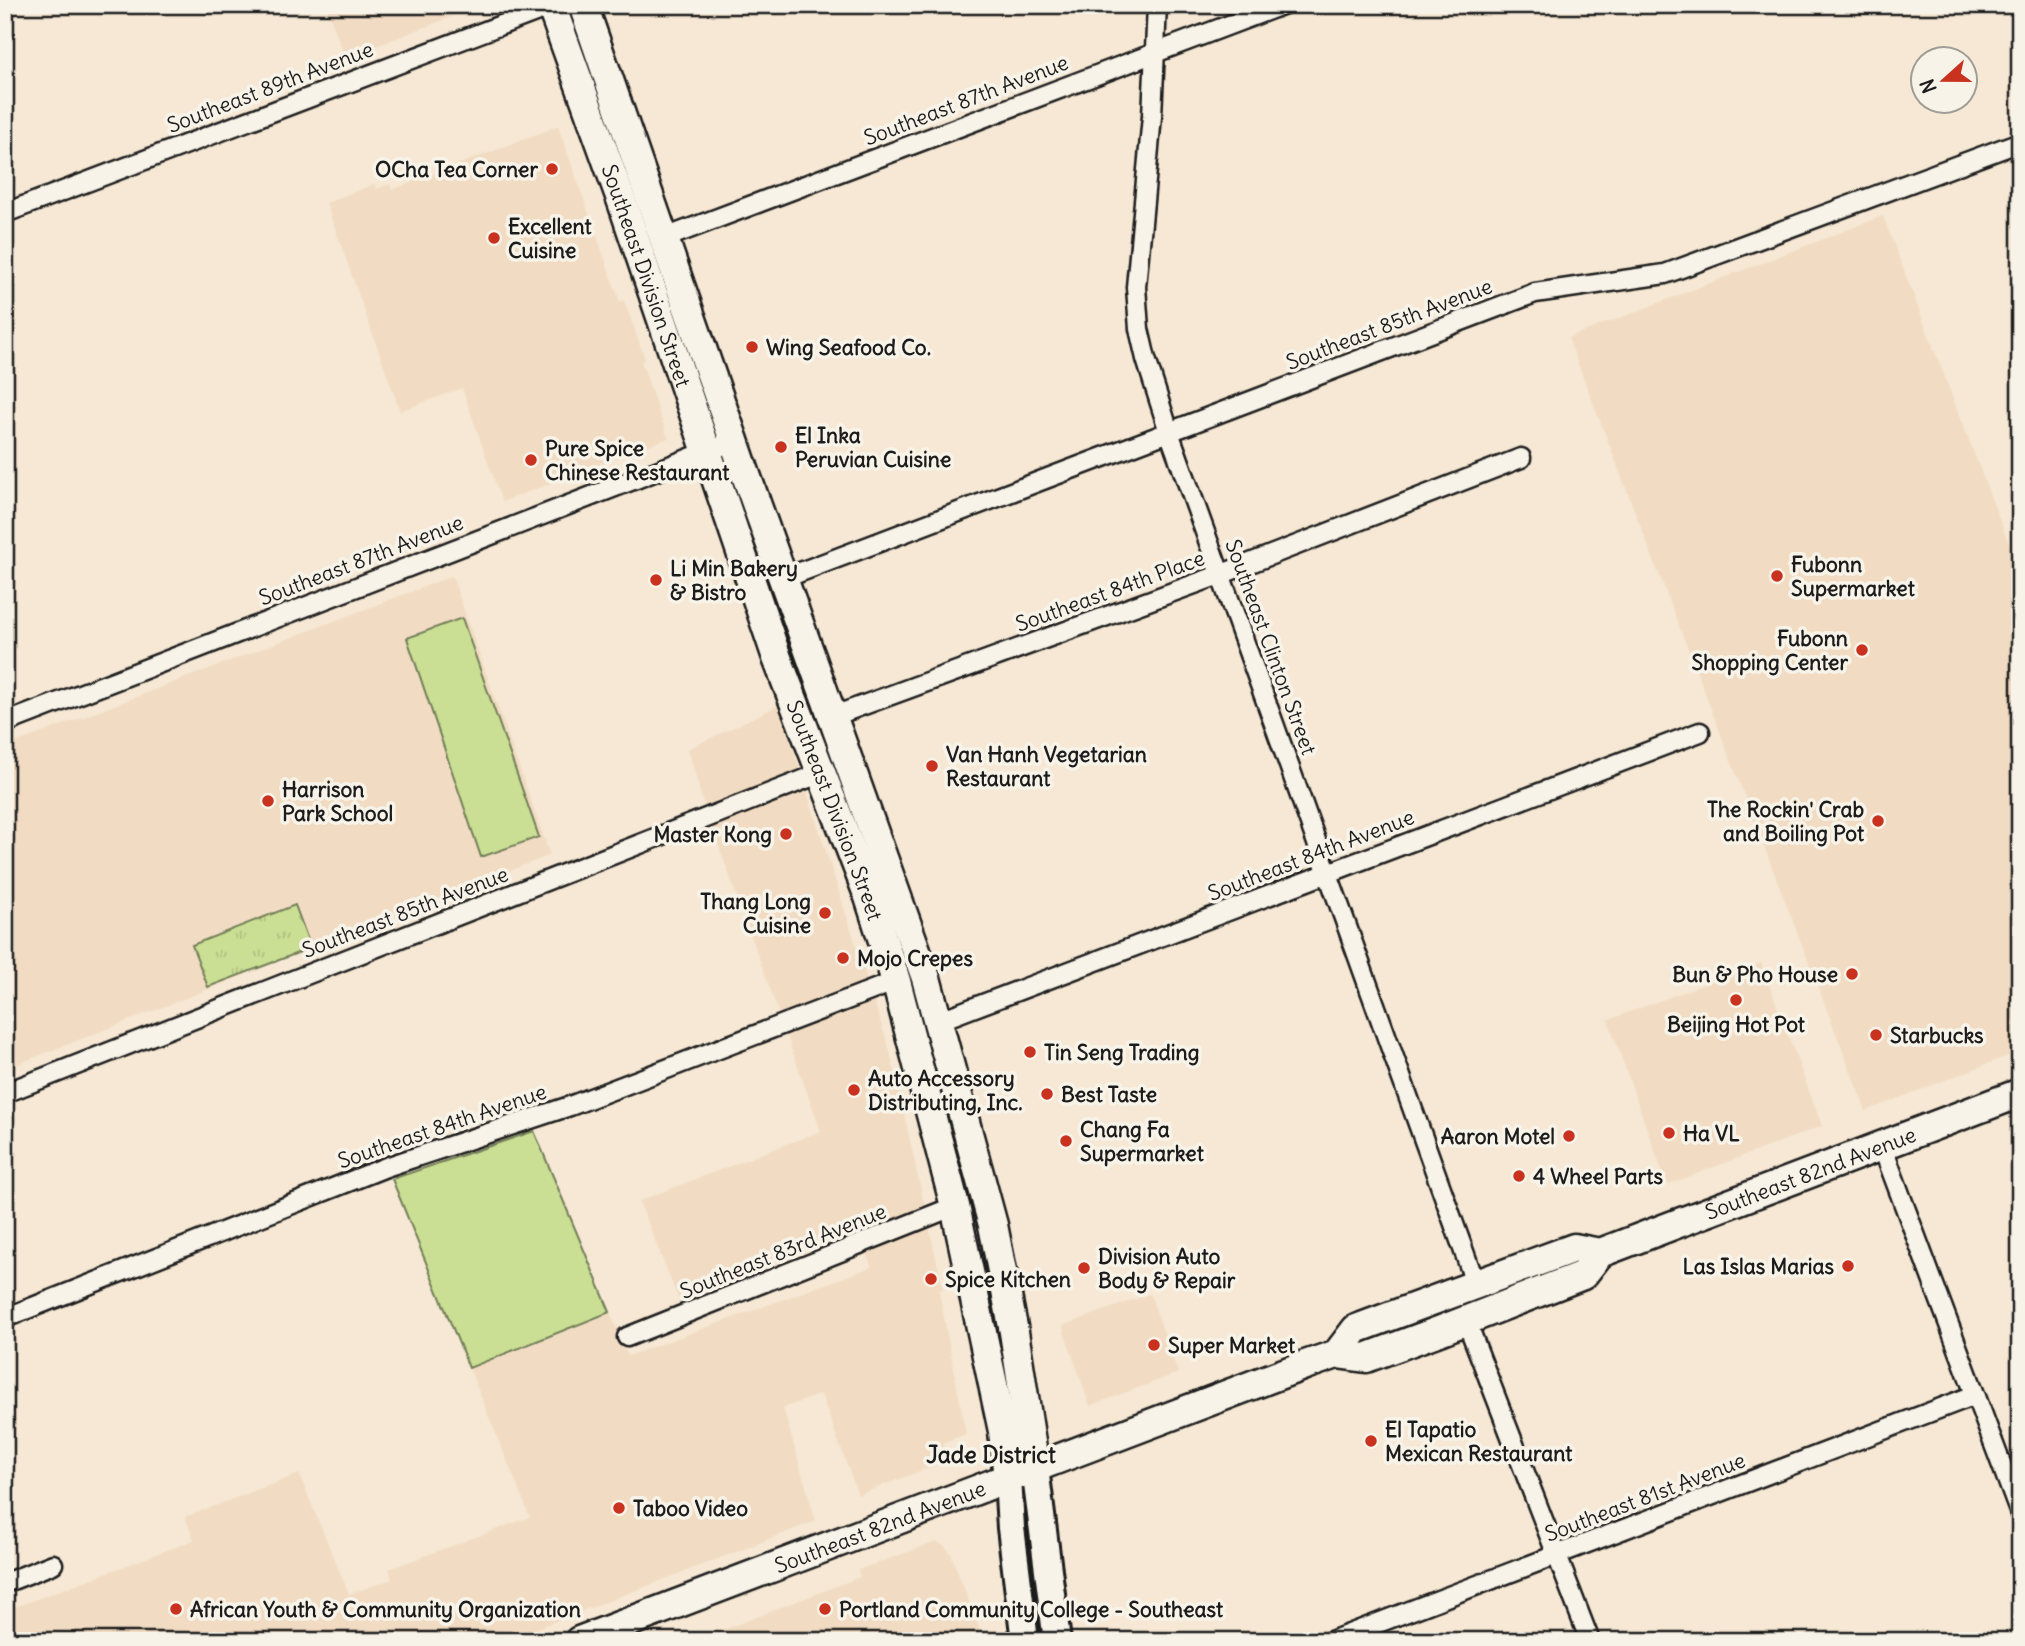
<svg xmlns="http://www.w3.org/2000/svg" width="2025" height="1646" viewBox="0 0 2025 1646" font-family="Delius,sans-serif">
<defs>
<pattern id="park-tufts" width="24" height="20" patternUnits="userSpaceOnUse" patternTransform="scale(1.75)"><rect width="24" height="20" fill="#cadf94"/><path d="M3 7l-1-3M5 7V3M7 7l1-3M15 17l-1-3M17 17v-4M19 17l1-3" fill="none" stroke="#adbf7f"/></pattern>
</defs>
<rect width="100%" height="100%" fill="#f6e8d4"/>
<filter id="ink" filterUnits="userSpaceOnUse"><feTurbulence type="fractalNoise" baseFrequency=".0143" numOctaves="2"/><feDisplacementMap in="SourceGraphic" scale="14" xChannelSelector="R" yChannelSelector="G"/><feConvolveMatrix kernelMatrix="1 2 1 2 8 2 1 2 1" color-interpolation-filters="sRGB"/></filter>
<g filter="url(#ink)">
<path fill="#f1dcc3" d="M326,5H482L345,58Z
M558,126L620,302L624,300L645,359L641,361L668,438L502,502L462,388L400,411L326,203L374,184L376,189L390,184L392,190Z
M1883,216L2020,573V1051L1866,1111L1568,338Z
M452,576L550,855L5,1069V747Z
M779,705L890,1051L943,1289L939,1291L966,1434L942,1443L949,1460L858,1495L821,1394L783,1408L816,1521L504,1641H5V1611L194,1540L185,1517L299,1474L349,1594L392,1579L389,1569L530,1517L469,1368L610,1312L628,1356L872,1267L857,1227L678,1298L639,1201L821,1131L702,799L688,749Z
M1761,963L1822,1126L1667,1185L1608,1020Z
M1150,1294L1178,1373L1090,1406L1062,1326Z
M936,1542L945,1546L951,1554L984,1641H694L860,1577L858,1570Z"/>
<path fill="#cadf94" stroke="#737e58" stroke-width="2" d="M462,618L539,837L481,857L407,638Z
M534,1131L610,1312L469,1368L392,1179Z"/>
<path fill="url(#park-tufts)" stroke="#737e58" stroke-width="2" d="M295,905L311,948L208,987L192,945Z"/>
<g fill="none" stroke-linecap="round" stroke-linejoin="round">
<defs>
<path id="minor" d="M1157,5L1152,116L1136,287L1139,329L1146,359L1169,432L1476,1285
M5,213L551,6
M665,238L1282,5
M782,579L1535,293L1665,274L2020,142
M831,717L1222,574L1521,458
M5,723L734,441
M938,1021L1700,732
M5,1093L821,773
M1882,1146L2020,1514
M5,1318L386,1167L570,1106L896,981
M1466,1320L1590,1641
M627,1337L955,1206
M5,1583L53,1564
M1331,1641L1975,1395"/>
<path id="secondary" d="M1035,1468L1057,1641
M1008,1478L1011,1528L1025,1641"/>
<g id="primary">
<path id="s1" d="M551,5L622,202L777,658L869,897L896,981L955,1206L1003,1431L1008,1478"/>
<path d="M583,5L741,461L926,978L993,1225L1014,1332L1035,1468"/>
<path d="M1337,1354L1356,1329L1574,1248L1600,1253"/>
<path id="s2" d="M579,1641L1305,1365L1337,1354L1366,1358L1439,1331L1583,1275L1600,1253L2020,1093"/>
</g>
</defs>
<use href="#minor" stroke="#1c1c1c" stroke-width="23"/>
<use href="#secondary" stroke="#1c1c1c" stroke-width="32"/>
<use href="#primary" stroke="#1c1c1c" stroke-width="33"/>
<use href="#minor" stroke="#f7f3e8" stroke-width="18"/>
<use href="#secondary" stroke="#f7f3e8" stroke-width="26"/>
<use href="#primary" stroke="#f7f3e8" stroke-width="28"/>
</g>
</g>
<g fill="#c8321e" stroke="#f7f3e8" stroke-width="2.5">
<circle cx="552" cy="169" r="7"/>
<circle cx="494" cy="238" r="7"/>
<circle cx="752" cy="347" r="7"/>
<circle cx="781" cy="447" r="7"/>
<circle cx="531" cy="460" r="7"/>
<circle cx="1777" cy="576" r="7"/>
<circle cx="656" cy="580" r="7"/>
<circle cx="1862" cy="650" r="7"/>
<circle cx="932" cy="766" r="7"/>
<circle cx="268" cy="801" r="7"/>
<circle cx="1878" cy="821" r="7"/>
<circle cx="786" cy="834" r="7"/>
<circle cx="825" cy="913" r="7"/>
<circle cx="843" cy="958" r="7"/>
<circle cx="1852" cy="974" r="7"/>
<circle cx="1736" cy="1000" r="7"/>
<circle cx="1876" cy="1035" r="7"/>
<circle cx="1030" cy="1052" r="7"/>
<circle cx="854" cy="1090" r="7"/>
<circle cx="1047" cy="1094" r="7"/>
<circle cx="1669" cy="1133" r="7"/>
<circle cx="1569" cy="1136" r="7"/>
<circle cx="1066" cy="1141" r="7"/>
<circle cx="1519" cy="1176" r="7"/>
<circle cx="1848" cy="1266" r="7"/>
<circle cx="1084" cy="1268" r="7"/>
<circle cx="931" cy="1279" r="7"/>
<circle cx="1154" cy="1345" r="7"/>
<circle cx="1371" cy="1441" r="7"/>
<circle cx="619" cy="1508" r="7"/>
<circle cx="176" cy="1609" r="7"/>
<circle cx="825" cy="1609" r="7"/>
</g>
<g text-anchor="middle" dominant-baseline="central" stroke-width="7" stroke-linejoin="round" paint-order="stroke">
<g font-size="21" fill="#1c1c1c" stroke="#f7f3e8">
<text transform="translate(270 87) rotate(-21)">Southeast 89th Avenue</text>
<text transform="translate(966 100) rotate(-21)">Southeast 87th Avenue</text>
<text stroke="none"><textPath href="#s1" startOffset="287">Southeast Division Street</textPath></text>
<text transform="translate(1389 324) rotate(-21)">Southeast 85th Avenue</text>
<text transform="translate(361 560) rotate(-21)">Southeast 87th Avenue</text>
<text transform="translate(1110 591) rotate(-20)">Southeast 84th Place</text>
<text transform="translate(1271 647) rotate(70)">Southeast Clinton Street</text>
<text stroke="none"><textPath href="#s1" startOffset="854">Southeast Division Street</textPath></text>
<text transform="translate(1311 855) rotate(-21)">Southeast 84th Avenue</text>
<text transform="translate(405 912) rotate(-21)">Southeast 85th Avenue</text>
<text transform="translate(442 1126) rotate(-19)">Southeast 84th Avenue</text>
<text stroke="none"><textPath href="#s2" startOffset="1325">Southeast 82nd Avenue</textPath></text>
<text transform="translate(783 1251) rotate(-22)">Southeast 83rd Avenue</text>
<text transform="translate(1645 1497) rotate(-21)">Southeast 81st Avenue</text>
<text stroke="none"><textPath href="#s2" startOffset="322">Southeast 82nd Avenue</textPath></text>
</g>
<g font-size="21" font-weight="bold" fill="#1c1c1c" stroke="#f7f3e8" text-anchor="start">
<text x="538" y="169" text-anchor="end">OCha Tea Corner</text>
<text x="508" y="226">Excellent<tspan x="508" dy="24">Cuisine</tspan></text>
<text x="766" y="347">Wing Seafood Co.</text>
<text x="795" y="435">El Inka<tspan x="795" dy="24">Peruvian Cuisine</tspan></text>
<text x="545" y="448">Pure Spice<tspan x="545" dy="24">Chinese Restaurant</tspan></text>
<text x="1791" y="564">Fubonn<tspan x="1791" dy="24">Supermarket</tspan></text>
<text x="670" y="568">Li Min Bakery<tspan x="670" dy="24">&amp; Bistro</tspan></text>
<text x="1848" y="638" text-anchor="end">Fubonn<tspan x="1848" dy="24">Shopping Center</tspan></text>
<text x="946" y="754">Van Hanh Vegetarian<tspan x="946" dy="24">Restaurant</tspan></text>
<text x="282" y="789">Harrison<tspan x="282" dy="24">Park School</tspan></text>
<text x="1864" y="809" text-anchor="end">The Rockin' Crab<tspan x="1864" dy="24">and Boiling Pot</tspan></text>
<text x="772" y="834" text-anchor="end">Master Kong</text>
<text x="811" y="901" text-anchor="end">Thang Long<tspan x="811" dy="24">Cuisine</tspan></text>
<text x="857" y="958">Mojo Crepes</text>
<text x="1838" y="974" text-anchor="end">Bun &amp; Pho House</text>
<text x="1736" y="1024" text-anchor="middle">Beijing Hot Pot</text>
<text x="1890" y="1035">Starbucks</text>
<text x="1044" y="1052">Tin Seng Trading</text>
<text x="868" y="1078">Auto Accessory<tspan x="868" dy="24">Distributing, Inc.</tspan></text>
<text x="1061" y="1094">Best Taste</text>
<text x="1080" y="1129">Chang Fa<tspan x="1080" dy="24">Supermarket</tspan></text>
<text x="1683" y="1133">Ha VL</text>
<text x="1555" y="1136" text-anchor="end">Aaron Motel</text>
<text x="1533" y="1176">4 Wheel Parts</text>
<text x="1098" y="1256">Division Auto<tspan x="1098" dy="24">Body &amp; Repair</tspan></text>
<text x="1834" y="1266" text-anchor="end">Las Islas Marias</text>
<text x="945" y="1279">Spice Kitchen</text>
<text x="1168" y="1345">Super Market</text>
<text x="1385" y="1429">El Tapatio<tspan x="1385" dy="24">Mexican Restaurant</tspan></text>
<text x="633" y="1508">Taboo Video</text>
<text x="190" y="1609">African Youth &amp; Community Organization</text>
<text x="839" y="1609">Portland Community College - Southeast</text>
</g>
<g font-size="23" font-weight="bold" fill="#1c1c1c" stroke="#f7f3e8">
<text x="991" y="1454">Jade District</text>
</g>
</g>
<rect width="2025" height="1646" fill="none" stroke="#f7f3e8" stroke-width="28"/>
<rect x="14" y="14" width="1997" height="1618" fill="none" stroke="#1c1c1c" stroke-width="2.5" filter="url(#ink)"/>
<g transform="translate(1944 80) rotate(249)"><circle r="33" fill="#f7f3e8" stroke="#9f9d96" stroke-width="2"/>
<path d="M0-5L12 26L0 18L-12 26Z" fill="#c8321e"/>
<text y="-10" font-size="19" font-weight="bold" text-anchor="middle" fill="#1c1c1c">N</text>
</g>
</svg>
